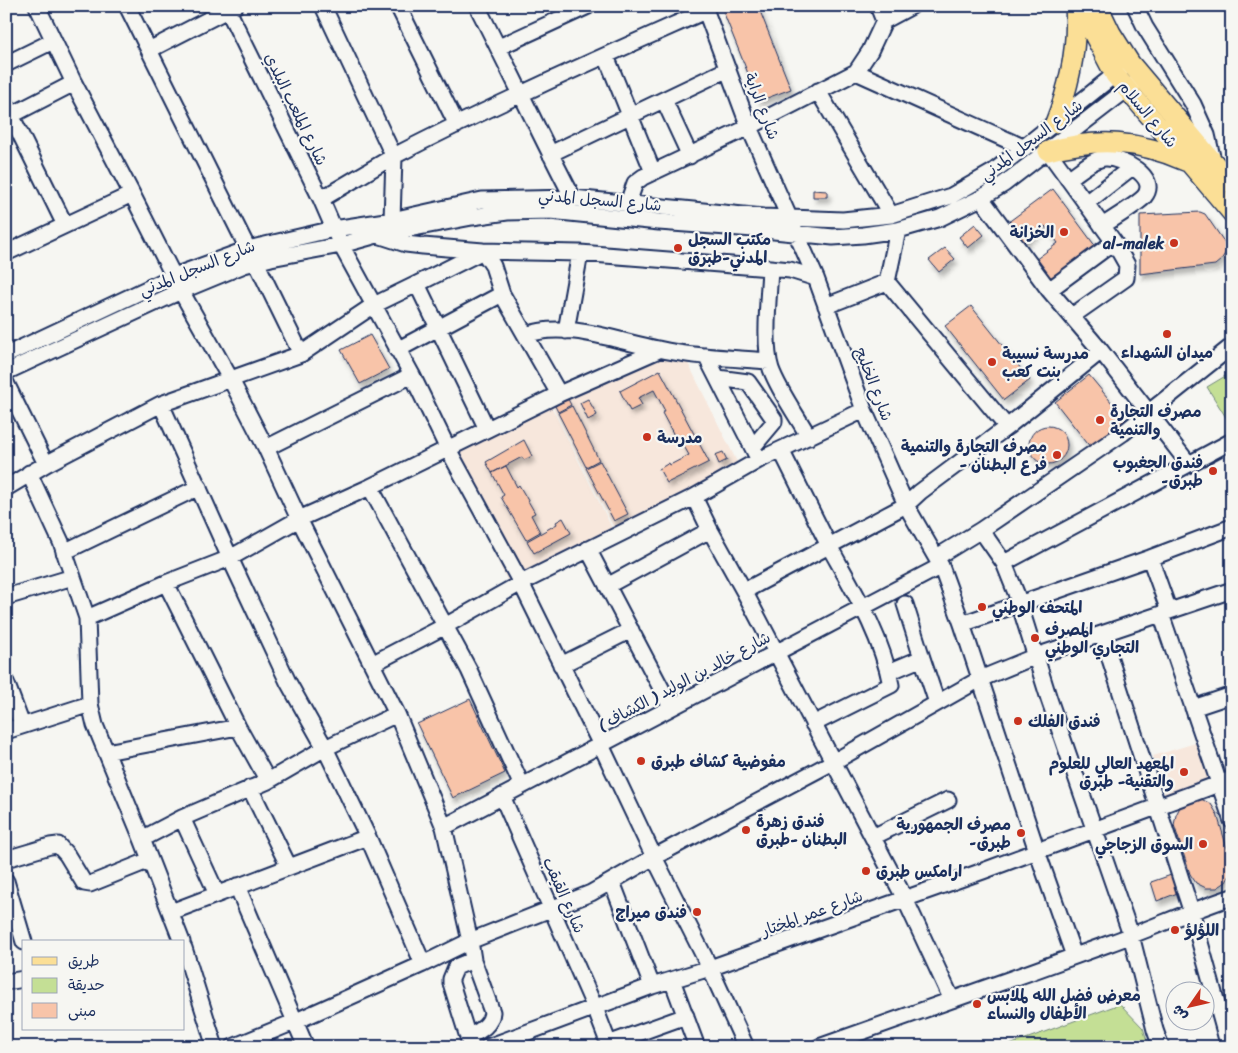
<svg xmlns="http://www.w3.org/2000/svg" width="1238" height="1053" viewBox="0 0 1238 1053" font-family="Sriracha,'Playpen Sans Arabic',sans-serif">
<defs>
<filter id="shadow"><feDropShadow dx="3" dy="5" stdDeviation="2.5" flood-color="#0004"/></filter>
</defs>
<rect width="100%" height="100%" fill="#f6f6f2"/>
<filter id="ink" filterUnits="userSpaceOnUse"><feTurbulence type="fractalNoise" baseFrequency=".02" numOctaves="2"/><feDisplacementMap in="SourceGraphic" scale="10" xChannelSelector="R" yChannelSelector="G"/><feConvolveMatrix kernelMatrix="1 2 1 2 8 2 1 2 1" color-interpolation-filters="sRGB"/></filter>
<g filter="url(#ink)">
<path fill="#f7e7dc" d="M653,358L688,363L740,468L615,530L552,405Z
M549,402L613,530L512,591L442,442Z
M1202,741L1216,788L1167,802L1153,756Z"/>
<path fill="#c4df95" stroke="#70877a" d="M1232,372V427L1207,387Z
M1120,1004L1143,1028L1149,1047H1004Z"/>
<path fill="#f8c4a9" stroke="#1b2f5e" filter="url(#shadow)" d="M735,6H758L791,89L759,101L723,11Z
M1053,189L1096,247L1050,281L1035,260L1058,243L1045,226L1022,243L1007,223Z
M813,190L827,191V197H813Z
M1200,212L1205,214L1225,243L1226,252L1221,260L1215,265L1140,274V215Z
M975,224L984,235L968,248L959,237Z
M945,248L955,259L939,272L929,260Z
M971,306L1030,380L1004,400L945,326Z
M370,335L389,369L360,384L341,350Z
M660,370L709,462L667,483L659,469L669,463L670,465L689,455L678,436L675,437L662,413L665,411L654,390L638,398L642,405L630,411L620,391Z
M1089,375L1126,420L1091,448L1055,402Z
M568,399L571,405L558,412L555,406Z
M588,399L597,415L588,420L580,403Z
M572,406L599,460L586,467L558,413Z
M1029 445a19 19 0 1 1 38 0a19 19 0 1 1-38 0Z
M524,440L532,456L524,460L522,457L492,473L486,462Z
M723,452L727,460L719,464L715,455Z
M600,461L628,514L614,521L586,468Z
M506,466L517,487L519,485L535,513L531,515L540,532L526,540L501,497L504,495L492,473Z
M563,518L571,533L534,553L527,541L557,524L556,522Z
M470,699L505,773L453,798L417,724Z
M1190,799H1201L1211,804L1217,814L1231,862V873L1226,882L1217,888H1206L1196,883L1190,874L1174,825L1176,815L1181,805Z
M1174,874L1180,892L1157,901L1151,882Z"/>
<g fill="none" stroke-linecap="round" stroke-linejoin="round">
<defs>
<path id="minor" d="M37,6L74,83L132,194L181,291L231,380L266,448L299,519L397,714L444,827L470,941L473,960L456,967L451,979V983L471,1047
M127,6L248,249
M226,6L321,199L341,245L412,375L448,449L521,583L601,745L654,857L710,968L746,1047
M323,6L394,157L392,220
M398,6L457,125
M477,6C510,70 540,135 573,198
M704,6L749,127L816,278L864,410L906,505L941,566L962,624L1037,851L1074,956
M878,6L884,21
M1135,6L1145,27L1193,104L1207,135L1213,161
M499,47L588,6
M149,50L235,6
M606,56L653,172
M6,64L53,41
M856,72L1025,148
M818,91L891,215
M664,100L690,156
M6,105L65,225
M6,118L74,83
M1048,151L1114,242L1127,265L1126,278L1072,316
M550,154L728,69
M1068,179C1079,172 1092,159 1105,158C1120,157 1161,177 1144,197C1136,205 1113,219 1102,226
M981,198L1049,290L1101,351L1188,463
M321,199C346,185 371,169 396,155C497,103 602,57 705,11
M628,203L635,183L643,177L749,127L856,72L870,51L884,21L912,6
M1086,203L1132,167
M378,235L406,244L423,246L483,251L580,253L770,268L790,270L816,278
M6,253L132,194
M256,262L301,354
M770,268C769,294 763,345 771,369C779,391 797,416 809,437
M887,282L1007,427
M887,282L898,230
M417,284L483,251L493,266L502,294L559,394
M1049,290L1114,242
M826,306L887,282
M566,331L580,253
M526,335C564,320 620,342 658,349C694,357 732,358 769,361
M397,350L502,294
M6,355L174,276L248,249L334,229L392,220L482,200L573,198L763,217L843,220L891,215L951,196L993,172L1123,68
M706,356L759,460
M6,372L181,291L244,265L271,258L341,245L377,235L472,217L507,212L550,211L659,222L754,229L833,237L863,235L898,230L940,218L981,198L1004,184L1135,83
M718,378L748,382L774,419V422L753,447
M6,383L46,464
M161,404L230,558L288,682L325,748L368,837L423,964
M266,448L412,375
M781,450C797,482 813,514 829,546C854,591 881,634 891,685L813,724
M29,473L61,542L87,618L90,704L95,725L142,839L182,942
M370,487L469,670L522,786
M6,488L46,464L161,404L301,354L374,305L417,284L487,429
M694,497L710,530L744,591L905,899L952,1000
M981,530L1004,563L1016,593L1049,699L1131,935L1155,1030L1161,1047
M588,549L671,707
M64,552L199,487
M937,557L981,530L1123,433L1232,346
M1150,558L1169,611
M1004,563L1232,441
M166,583L238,727L268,781
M607,586L710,530
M744,591L906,505L920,492L1007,427L1101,351
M6,597L73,577
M905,604L922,658
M1161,614L1232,821
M87,618L166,583L230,558L299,519L370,487L559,394L659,350
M962,624L1150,558L1232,527
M1102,634L1191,910L1229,1047
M372,664L445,626L521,583L694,497L759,460L864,410
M561,665L631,630
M889,672L922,658L937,703
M6,682L22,725
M1193,708L1232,695
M6,731L90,704
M106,752L238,727
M250,788L289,867
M502,796L595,1008L610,1047
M182,818L217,894
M444,827L941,566
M873,837L948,800
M142,839L182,818L268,781L325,748L397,714
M6,859L50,846L58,845L67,855L84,883L90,884L150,860
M6,881L24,942
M612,882L652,986
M237,886L306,1047
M171,912L368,837
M184,948L215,1047
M672,980L697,1047
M6,982L24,979
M468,1037C479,1031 491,1026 492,1012L473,960
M608,1044L686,1016
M233,1047L294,1022L423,964L470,941L591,893L654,857L833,762L980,679L1036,656L1232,590
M488,1047L652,986L710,968L983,871L1232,779
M819,1047C916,1013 1012,979 1108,944C1150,929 1190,911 1232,897"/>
<path id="major" d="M1079,6L1115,75L1232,213
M1098,6L1111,33L1130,63L1232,184
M1055,123C1070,85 1078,48 1075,6
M1048,151C1098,138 1138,140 1185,161"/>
</defs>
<use href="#minor" stroke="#1b2f5e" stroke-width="19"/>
<use href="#major" stroke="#1b2f5e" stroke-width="22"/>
<use href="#minor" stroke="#f6f6f2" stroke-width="15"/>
<use href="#major" stroke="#fbdf96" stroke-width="19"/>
</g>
</g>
<g fill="#c8321e" stroke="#f6f6f2" stroke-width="2">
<circle cx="1064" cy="232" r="5"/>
<circle cx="1174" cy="243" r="5"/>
<circle cx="678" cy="248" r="5"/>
<circle cx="1167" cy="334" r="5"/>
<circle cx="992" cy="362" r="5"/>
<circle cx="1100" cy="420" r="5"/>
<circle cx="647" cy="437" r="5"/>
<circle cx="1057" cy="455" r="5"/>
<circle cx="1213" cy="471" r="5"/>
<circle cx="982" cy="607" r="5"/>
<circle cx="1035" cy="638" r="5"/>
<circle cx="1018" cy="721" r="5"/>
<circle cx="641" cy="761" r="5"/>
<circle cx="1184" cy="772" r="5"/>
<circle cx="746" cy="830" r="5"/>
<circle cx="1021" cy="833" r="5"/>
<circle cx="1203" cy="844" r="5"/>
<circle cx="866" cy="871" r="5"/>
<circle cx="697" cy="912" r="5"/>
<circle cx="1175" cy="930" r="5"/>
<circle cx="977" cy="1004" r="5"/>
</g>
<g text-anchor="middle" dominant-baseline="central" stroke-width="4.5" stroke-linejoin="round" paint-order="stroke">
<g font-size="16" fill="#1b2f5e" stroke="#f6f6f2">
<text transform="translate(762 106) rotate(69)">شارع الراية</text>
<text transform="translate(296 109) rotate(64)">شارع الملعب البلدي</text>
<text transform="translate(1148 114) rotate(50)">شارع السلام</text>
<text transform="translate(1031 140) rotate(-37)">شارع السجل المدني</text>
<text transform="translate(600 200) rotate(5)">شارع السجل المدني</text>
<text transform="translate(197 268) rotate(-22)">شارع السجل المدني</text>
<text transform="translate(874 384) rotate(69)">شارع الخليج</text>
<text transform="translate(684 681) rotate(-28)">شارع خالد بن الوليد ( الكشاف )</text>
<text transform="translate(564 895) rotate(66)">شارع القيقب</text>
<text transform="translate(812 913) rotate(-20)">شارع عمر المختار</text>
</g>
<g font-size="16" font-weight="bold" fill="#1b2f5e" stroke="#f6f6f2" text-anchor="start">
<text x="1054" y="232" text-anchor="end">الخزانة</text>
<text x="688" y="239">مكتب السجل<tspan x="688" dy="18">المدني-طبرق</tspan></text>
<text x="1164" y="243" text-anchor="end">al-malek</text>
<text x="1167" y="352" text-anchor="middle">ميدان الشهداء</text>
<text x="1002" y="353">مدرسة نسيبة<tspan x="1002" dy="18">بنت كعب</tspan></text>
<text x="1110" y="411">مصرف التجارة<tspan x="1110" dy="18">والتنمية</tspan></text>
<text x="657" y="437">مدرسة</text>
<text x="1047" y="446" text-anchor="end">مصرف التجارة والتنمية<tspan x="1047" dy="18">- فرع البطنان</tspan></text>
<text x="1203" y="462" text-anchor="end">فندق الجغبوب<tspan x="1203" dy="18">-طبرق</tspan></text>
<text x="992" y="607">المتحف الوطني</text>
<text x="1045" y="629">المصرف<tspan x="1045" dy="18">التجاري الوطني</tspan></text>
<text x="1028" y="721">فندق الفلك</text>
<text x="651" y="761">مفوضية كشاف طبرق</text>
<text x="1174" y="763" text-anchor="end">المعهد العالي للعلوم<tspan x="1174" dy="18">والتقنية- طبرق</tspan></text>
<text x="756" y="821">فندق زهرة<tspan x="756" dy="18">البطنان -طبرق</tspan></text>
<text x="1011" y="824" text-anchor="end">مصرف الجمهورية<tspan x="1011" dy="18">-طبرق</tspan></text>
<text x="1193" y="844" text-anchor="end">السوق الزجاجي</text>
<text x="876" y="871">ارامكس طبرق</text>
<text x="687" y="912" text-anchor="end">فندق ميراج</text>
<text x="1185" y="930">اللؤلؤ</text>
<text x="987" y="995">معرض فضل الله لملابس<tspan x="987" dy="18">الأطفال والنساء</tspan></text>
</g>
</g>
<rect width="1238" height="1053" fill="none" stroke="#f6f6f2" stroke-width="25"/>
<rect x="12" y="12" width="1213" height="1028" fill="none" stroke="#1b2f5e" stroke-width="2" filter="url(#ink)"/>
<rect x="22" y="940" width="162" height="90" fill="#f6f6f2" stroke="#9ea6b7"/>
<rect x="32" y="957" width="25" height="8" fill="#fbdf96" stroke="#9ea6b7"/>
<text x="68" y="966" font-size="15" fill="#1b2f5e">طريق</text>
<rect x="32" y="978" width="25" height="15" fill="#c4df95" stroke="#9ea6b7"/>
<text x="68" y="990" font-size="15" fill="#1b2f5e">حديقة</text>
<rect x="32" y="1003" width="25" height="15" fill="#f8c4a9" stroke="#9ea6b7"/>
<text x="68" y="1016" font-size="15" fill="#1b2f5e">مبنى</text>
<g transform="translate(1190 1006) rotate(236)"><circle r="24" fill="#f6f6f2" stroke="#9ea6b7"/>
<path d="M0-4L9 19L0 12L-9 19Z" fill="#c8321e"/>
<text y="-8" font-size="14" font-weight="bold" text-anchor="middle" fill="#1b2f5e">ش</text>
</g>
</svg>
